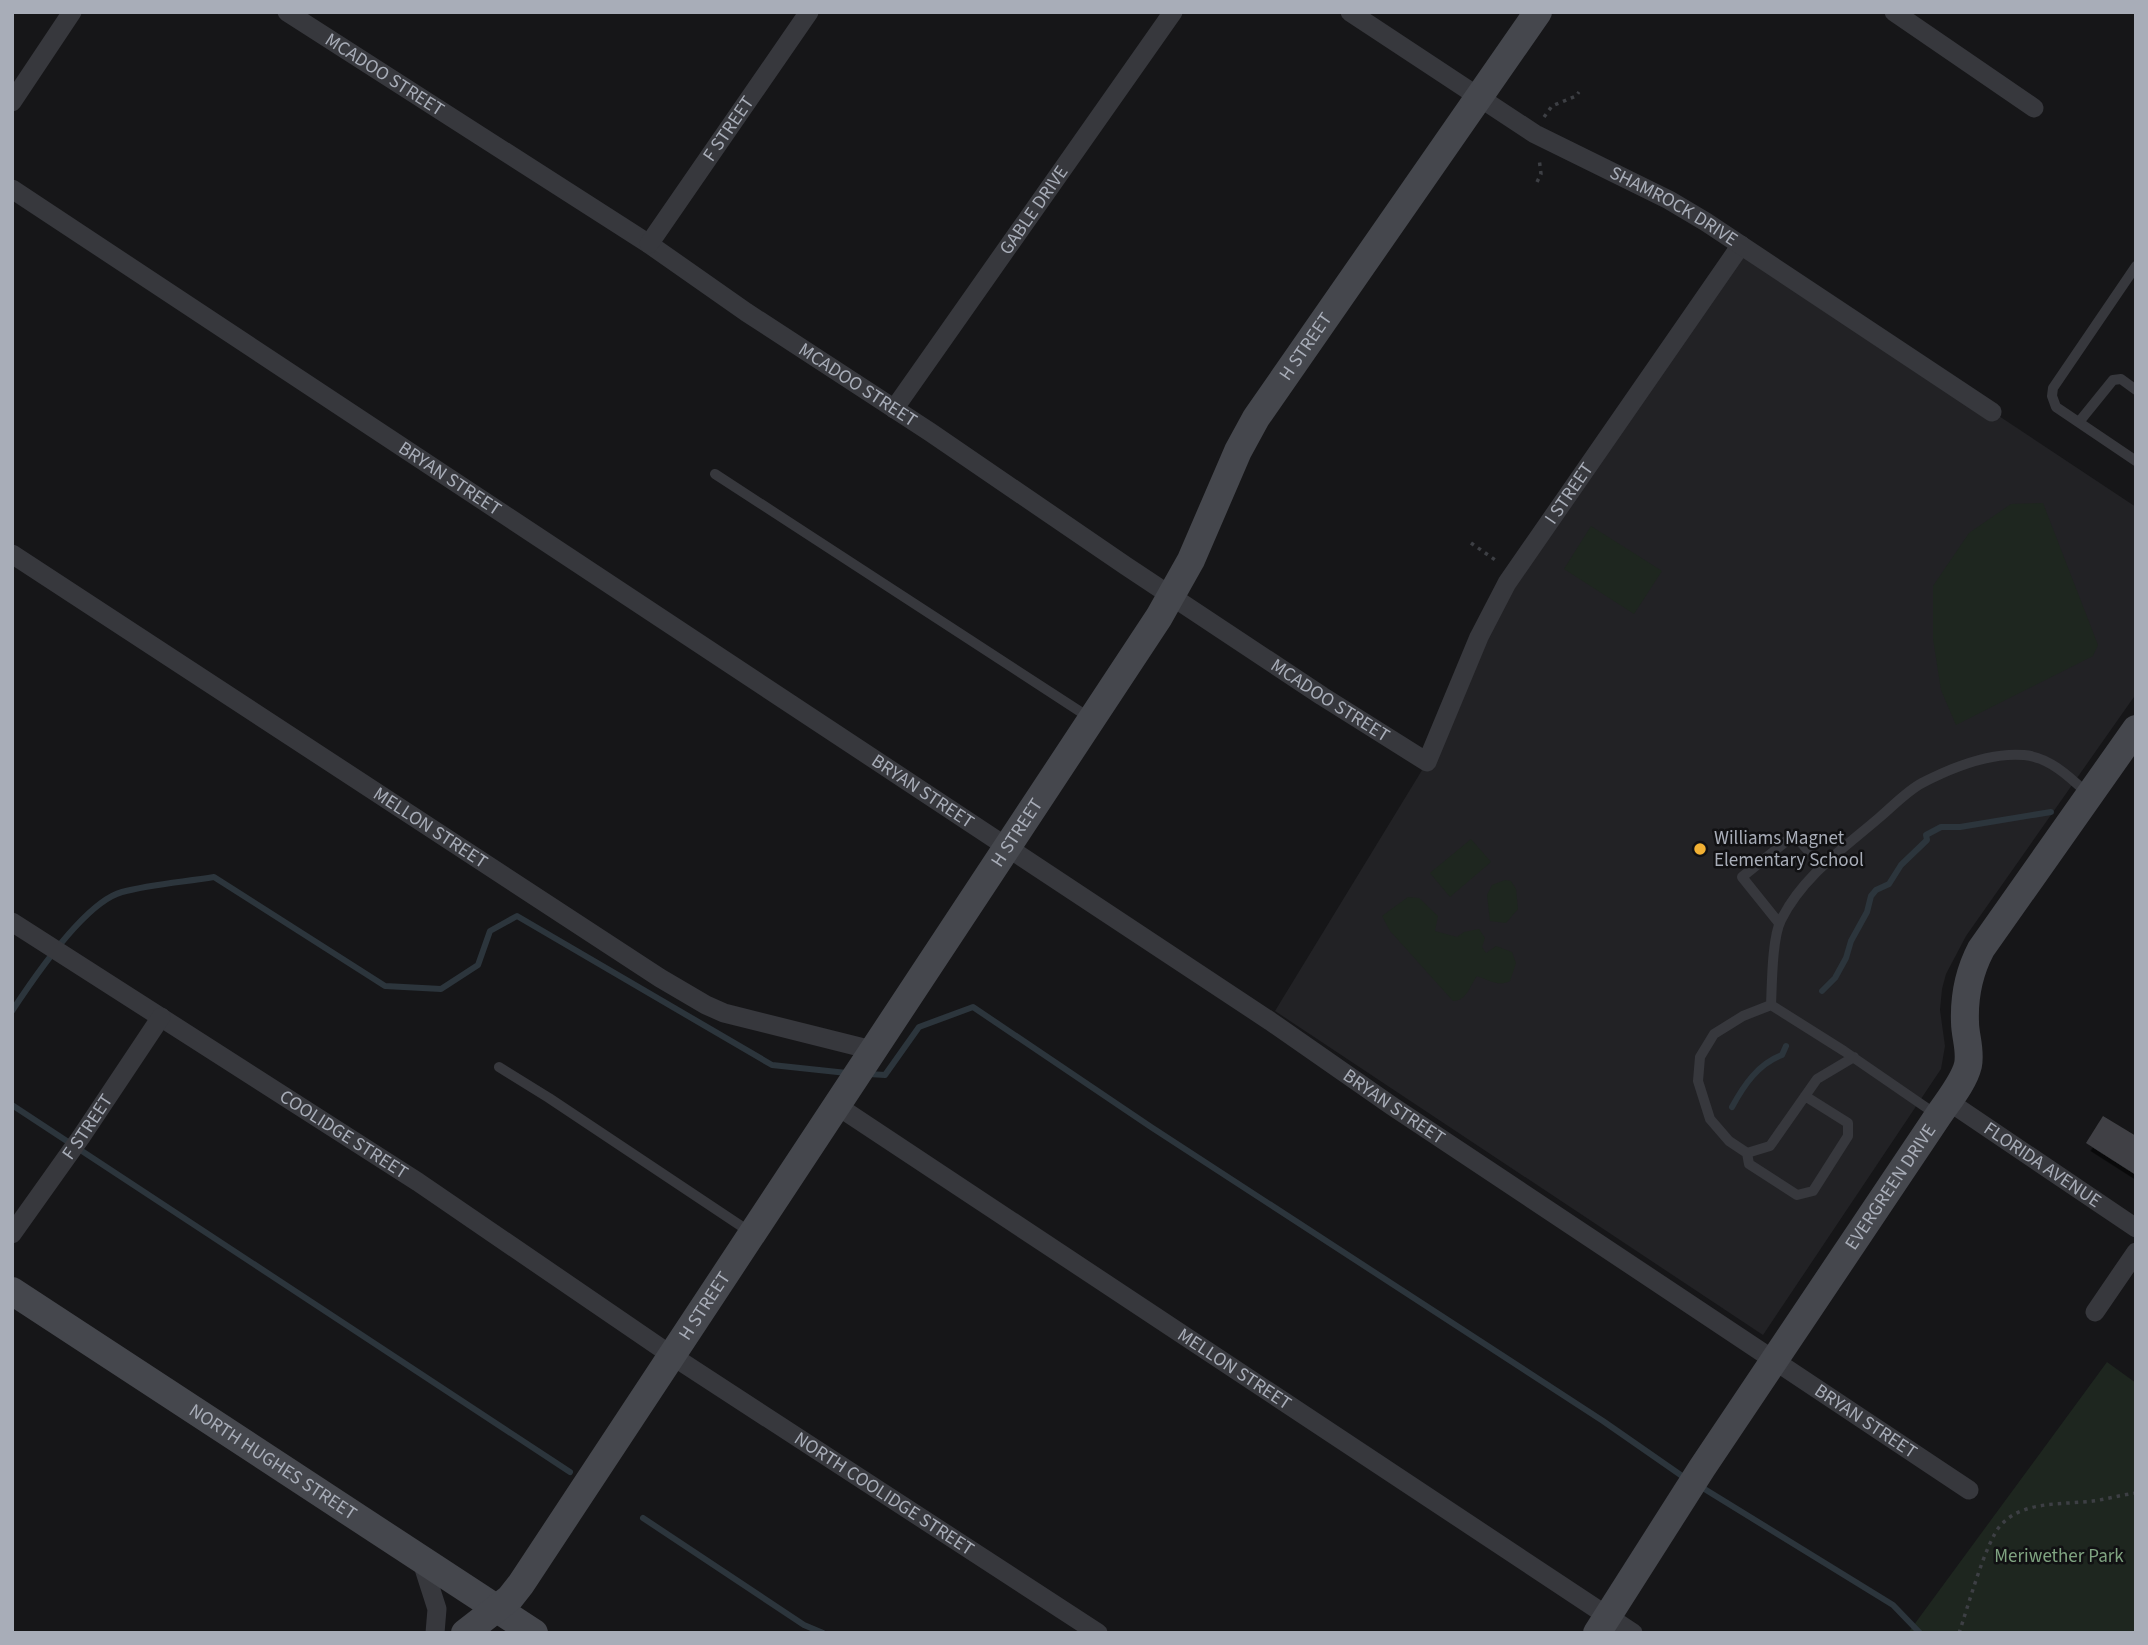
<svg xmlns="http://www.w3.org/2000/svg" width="2148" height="1645" viewBox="0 0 2148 1645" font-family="'Source Sans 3',sans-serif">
<defs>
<filter id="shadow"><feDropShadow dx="4.5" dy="8" stdDeviation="0" flood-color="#0009"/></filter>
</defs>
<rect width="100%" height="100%" fill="#161618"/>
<path fill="#222225" d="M1741,245L2136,507V694L1966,936L1946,974L1942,989L1940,1010L1945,1046L1941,1069L1763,1335L1275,1011L1427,762L1490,613Z"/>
<path fill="#1e261f" d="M2043,503L2098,645L2093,656L1956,725L1941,690L1933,639V586L1969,533L2011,504Z
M1591,526L1662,571L1634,614L1564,569Z
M1471,839L1491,862L1450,897L1430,873Z
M1505,880L1511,881L1516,889L1518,909L1506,923L1490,921L1487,895L1492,885Z
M1408,897L1419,898L1438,916L1435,931L1457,937L1464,932L1479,929L1485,938L1482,947L1486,953L1496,946L1512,952L1516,963L1510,981C1499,987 1488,980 1477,976C1470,985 1467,1001 1453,1001L1390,931L1382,916Z
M2107,1362L2136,1383V1633H1908Z"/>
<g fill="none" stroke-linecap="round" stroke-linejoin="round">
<path stroke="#2c353c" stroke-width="6" d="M1822,991L1835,978L1846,958L1851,941L1867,912L1871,896L1876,890L1889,884L1901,865L1927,840L1926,835L1941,827H1960L2051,812
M12,1011C33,979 85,902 122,892C151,884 184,882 214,877L385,986L441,989L478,965L490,931L517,916L772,1065L847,1073
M869,1074L885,1075L919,1027L973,1007L1151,1127L1603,1421L1685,1478
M12,1105L570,1472
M1732,1107C1744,1085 1758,1064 1782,1055L1786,1046
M1698,1485L1893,1605L1920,1633
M643,1518L804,1625L823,1633"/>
</g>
<path fill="#404145" filter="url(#shadow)" d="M2103,1116L2136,1136V1175L2086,1143Z"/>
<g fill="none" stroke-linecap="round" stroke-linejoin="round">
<path stroke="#3d3f44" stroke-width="3.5" stroke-dasharray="3.5 5" stroke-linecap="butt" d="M1544,117L1552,106L1576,96L1579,92
M1537,182L1541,174L1539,158
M1471,543L1498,562
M1959,1633C1968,1607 1985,1544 2000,1526C2022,1500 2063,1505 2093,1501C2107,1499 2121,1495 2136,1493"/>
<path stroke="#37383d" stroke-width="10" d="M2136,266L2053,388L2052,396L2056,407L2136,461
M2079,422L2113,380L2121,379L2136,390
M715,474L1090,718
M1779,923L1742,877L1794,835L1822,866
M1771,1005C1772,984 1772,938 1781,920C1803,876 1844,848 1880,817C1893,806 1907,791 1922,783C1951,768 1990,752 2024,755C2049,757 2070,777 2087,793
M1771,1005L1743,1016L1714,1034L1700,1057L1698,1081L1710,1119L1729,1141L1747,1153L1770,1146L1817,1079L1854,1057
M1771,1005L1844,1051L1937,1115
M499,1067L549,1098L750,1232
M1747,1153L1749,1164L1797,1195L1813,1191L1848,1136V1123L1805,1096"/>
<g stroke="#37383d" stroke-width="19">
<path id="s1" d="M287,12L649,244L746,312L930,432L1126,566L1322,696L1427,762L1479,637L1507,583L1741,245"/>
<path id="s2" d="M1350,12L1535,134L1669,200L1706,222L1992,412"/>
<path d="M1894,12L2034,108"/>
<path d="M12,102L72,12"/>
<path id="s3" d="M12,189L1270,1021L1392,1106L1969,1490"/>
<path id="s4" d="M649,244L809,12"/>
<path id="s5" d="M894,409L1173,12"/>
<path id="s6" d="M12,554L660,978L706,1005L724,1013L872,1050"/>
<path id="s7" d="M12,922L418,1182L671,1355L1098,1633"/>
<path id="s8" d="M1948,1101L2136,1228"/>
<path id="s9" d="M836,1105L1633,1633"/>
<path id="s10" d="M12,1234L81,1137L161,1017"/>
<path d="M2095,1312L2136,1252"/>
<path d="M421,1559L437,1609L435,1633"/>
</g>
<g stroke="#45474d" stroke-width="28">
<path id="s11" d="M12,1291L534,1633"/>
<path id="s12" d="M465,1633L510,1598L521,1584L1159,617L1191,560L1238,451L1256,418L1538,12"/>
<path id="s13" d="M1597,1633L1702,1468L1938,1116C1948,1101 1964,1082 1968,1065C1971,1050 1965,1036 1965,1022C1964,996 1969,972 1981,949L2136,729"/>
</g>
</g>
<circle fill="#f2b134" stroke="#111113" stroke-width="2.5" cx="1700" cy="849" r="7"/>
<g text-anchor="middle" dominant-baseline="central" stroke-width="5" stroke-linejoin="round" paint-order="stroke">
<g font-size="19" fill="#a8adb8" stroke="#111113">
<text stroke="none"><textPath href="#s1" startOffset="116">MCADOO STREET</textPath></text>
<text stroke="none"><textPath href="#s4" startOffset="140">F STREET</textPath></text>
<text stroke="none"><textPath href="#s2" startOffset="378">SHAMROCK DRIVE</textPath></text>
<text stroke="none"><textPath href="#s5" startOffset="243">GABLE DRIVE</textPath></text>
<text stroke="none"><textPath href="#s12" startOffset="1542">H STREET</textPath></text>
<text stroke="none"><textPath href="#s1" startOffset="682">MCADOO STREET</textPath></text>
<text stroke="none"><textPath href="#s3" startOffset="525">BRYAN STREET</textPath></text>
<text stroke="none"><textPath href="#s1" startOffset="1670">I STREET</textPath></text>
<text stroke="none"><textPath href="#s1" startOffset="1250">MCADOO STREET</textPath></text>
<text stroke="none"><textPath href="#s3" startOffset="1092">BRYAN STREET</textPath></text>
<text stroke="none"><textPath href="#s6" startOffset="500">MELLON STREET</textPath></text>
<text stroke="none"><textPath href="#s12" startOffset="975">H STREET</textPath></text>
<text stroke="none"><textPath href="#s3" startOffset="1659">BRYAN STREET</textPath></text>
<text stroke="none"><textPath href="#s10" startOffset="131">F STREET</textPath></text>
<text stroke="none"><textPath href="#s7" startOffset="394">COOLIDGE STREET</textPath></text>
<text stroke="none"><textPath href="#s8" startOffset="114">FLORIDA AVENUE</textPath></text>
<text stroke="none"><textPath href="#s13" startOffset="534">EVERGREEN DRIVE</textPath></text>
<text stroke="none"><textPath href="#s12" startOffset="408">H STREET</textPath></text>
<text stroke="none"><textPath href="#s9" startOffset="478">MELLON STREET</textPath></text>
<text stroke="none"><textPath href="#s3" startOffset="2226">BRYAN STREET</textPath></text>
<text stroke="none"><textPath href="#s11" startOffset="312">NORTH HUGHES STREET</textPath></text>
<text stroke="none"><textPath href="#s7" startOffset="1043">NORTH COOLIDGE STREET</textPath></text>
</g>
<g font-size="19" fill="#a8adb8" stroke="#111113" text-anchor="start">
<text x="1714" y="838">Williams Magnet<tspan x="1714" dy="22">Elementary School</tspan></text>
</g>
<g font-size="19" fill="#7fa381" stroke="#111113">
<text x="2059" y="1556">Meriwether Park</text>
</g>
</g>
<rect width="2148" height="1645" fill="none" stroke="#a8adb8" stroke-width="28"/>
</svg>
